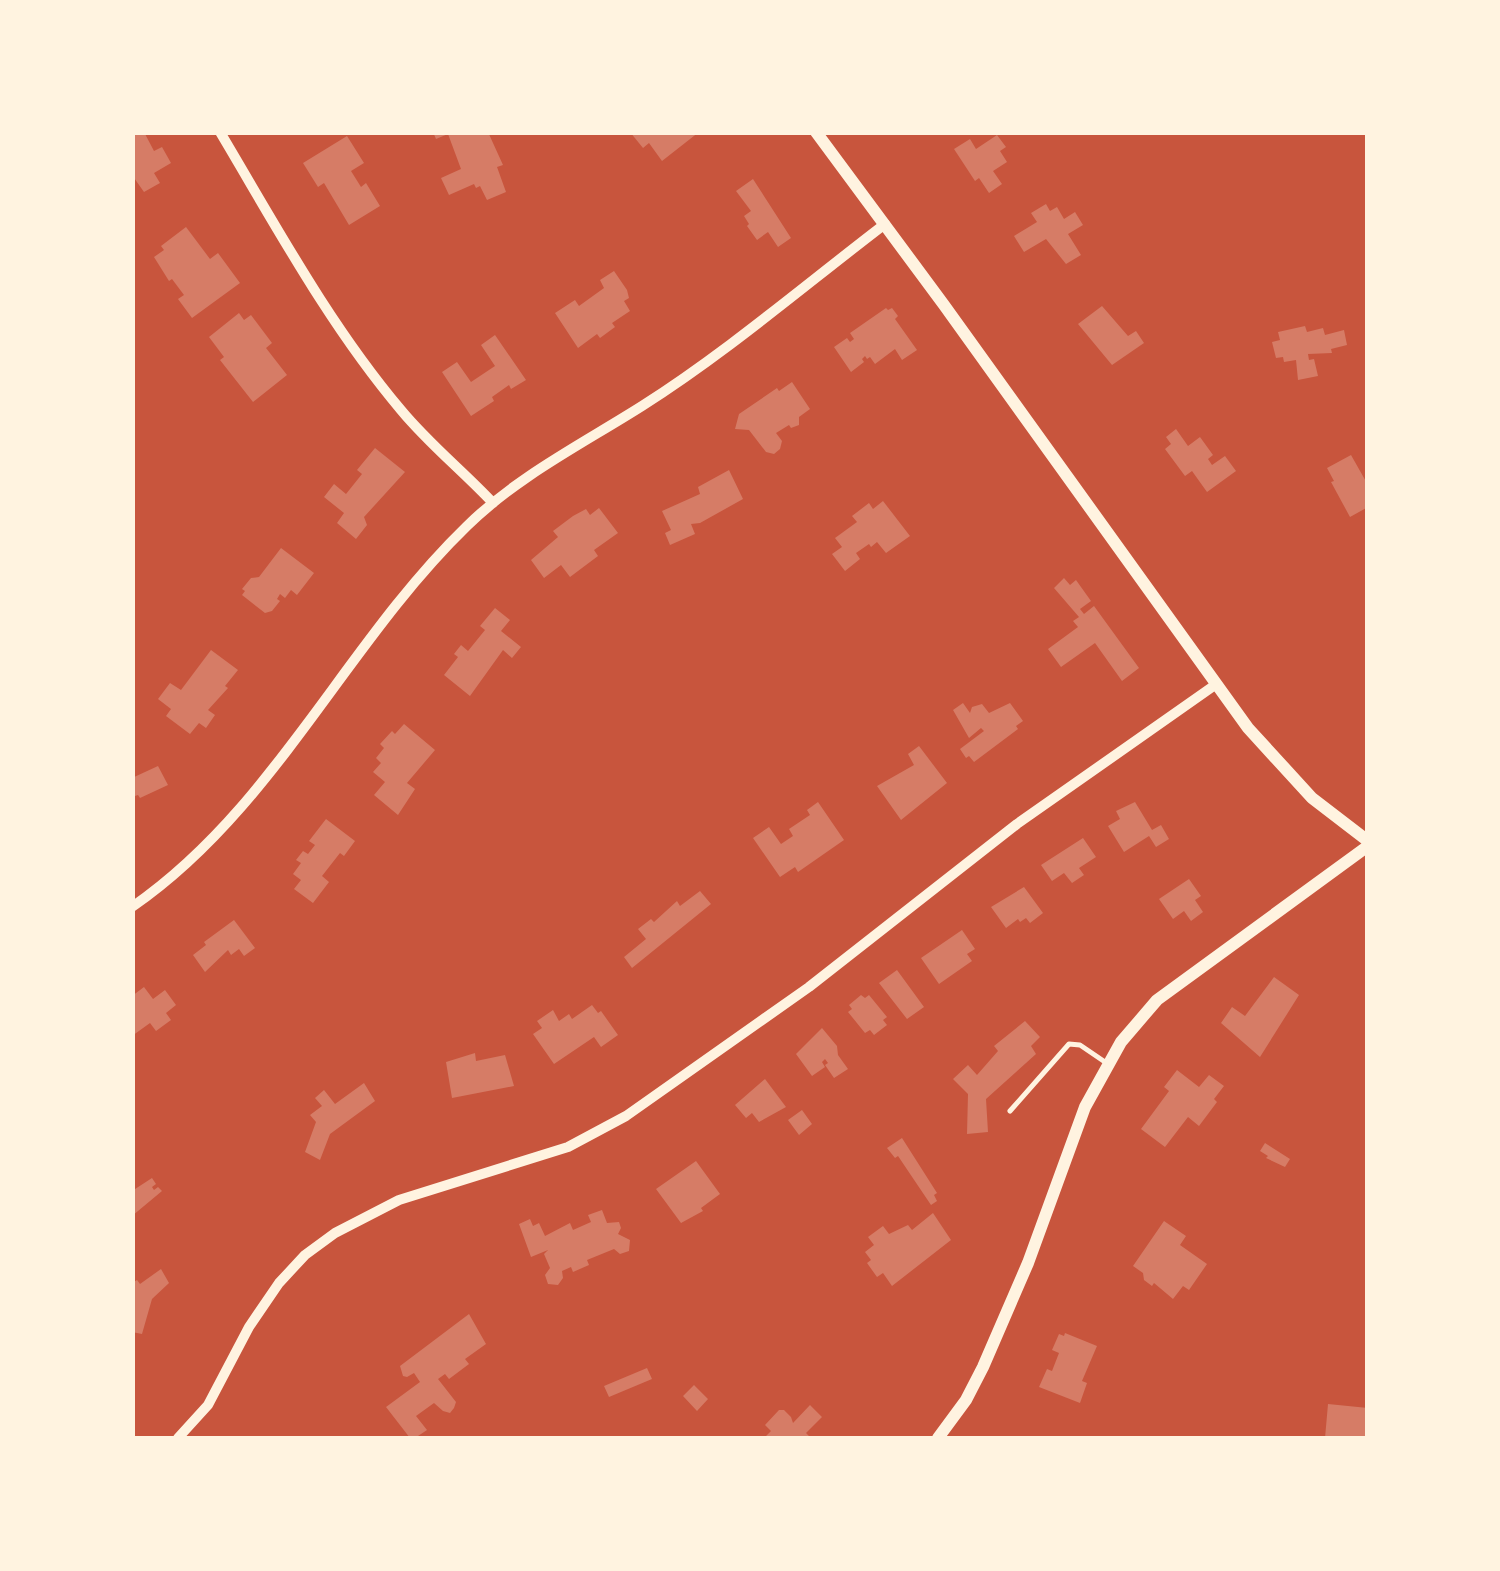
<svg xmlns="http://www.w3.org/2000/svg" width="1500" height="1571" viewBox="0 0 1500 1571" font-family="'Open Sans',sans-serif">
<rect width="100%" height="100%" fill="#c8553d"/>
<path fill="#d67c66" d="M132,132H144L154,151L162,147L171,163L154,173L160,183L144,192L132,175Z
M433,132H488L503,165L497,167L506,192L487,200L480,186L476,188L474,184L449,195L441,178L461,169L448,134L436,139Z
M630,132H699L662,161L649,143L643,148Z
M997,135L1006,147L1000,151L1007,162L993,171L1002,184L989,193L979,178L975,181L954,149L970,139L976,149Z
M347,136L364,163L351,171L361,187L366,183L380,206L349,225L324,183L318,187L303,163Z
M753,179L791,238L778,247L768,232L757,240L747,226L749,224L744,216L751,211L736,191Z
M1046,204L1050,211L1057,207L1064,219L1075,212L1083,225L1068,234L1081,255L1066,264L1046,239L1024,252L1014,236L1037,222L1031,213Z
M186,227L210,259L218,253L240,283L192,318L178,299L184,295L172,279L169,281L154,257L164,250L161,246Z
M614,271L627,290L629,298L624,301L630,311L612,323L615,327L600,338L597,334L578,348L555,313L575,300L579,306L604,288L600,280Z
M1102,306L1128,336L1136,331L1144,343L1112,365L1078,324Z
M886,308L888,310L892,308L898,316L895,319L917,350L902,360L895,349L875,364L870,357L867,359L865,356L862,359L864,362L851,372L834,347L847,338L850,342L854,339L850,333Z
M239,313L244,320L251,315L272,343L266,348L287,375L253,402L220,360L224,357L209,337Z
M1305,326L1307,332L1323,328L1325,335L1344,330L1347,345L1331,349L1332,353L1308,354L1309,360L1314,359L1318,376L1298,380L1296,360L1284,362L1283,357L1276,358L1272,342L1280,340L1278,332Z
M495,335L526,380L511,389L509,385L492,397L494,401L471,416L442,372L457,362L471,382L495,366L481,345Z
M792,382L810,409L799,417V425L791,428L789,425L776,433L782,441L780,449L774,454L766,452L749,430L735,429L739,414L777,388L779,391Z
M1176,429L1188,446L1200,437L1213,455L1208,459L1212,465L1225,456L1236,471L1207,492L1192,471L1185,476L1165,449L1171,444L1166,437Z
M375,448L405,472L364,517L367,525L356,539L337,523L344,513L324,497L334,484L346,494L362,474L357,470Z
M1351,455L1368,485V507L1350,517L1331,482L1334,481L1327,468Z
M729,470L743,499L700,523L691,524L695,534L670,545L665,533L671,530L662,511L700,494L698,487Z
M883,501L910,536L886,553L877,542L871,547L869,544L856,553L860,559L845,571L832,554L842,547L835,538L857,522L852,516L869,503L873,509Z
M599,508L618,533L594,550L598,556L570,577L561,565L544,578L531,560L558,537L553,531L573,516L586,509L590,515Z
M281,548L314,573L297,595L291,590L285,598L280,594L277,599L280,601L272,611L265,613L242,595L245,591L242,589L251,578L259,577Z
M1064,578L1070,585L1076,580L1091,601L1080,609L1084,614L1094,606L1139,668L1122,681L1095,643L1061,667L1048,649L1078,627L1073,621L1079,617L1054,588Z
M495,608L510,620L501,631L521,647L512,658L503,650L470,696L444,675L458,657L454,654L461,645L468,651L485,630L480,626Z
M211,650L238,670L225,686L228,688L208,710L215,715L206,728L199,723L190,734L166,716L171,709L158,699L170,683L181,690Z
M963,703L970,713L972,707L982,704L989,713L1010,703L1023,721L1016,726L1018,729L974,762L969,756L966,758L960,749L984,731L981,728L969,738L953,710Z
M404,724L435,750L407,783L415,789L398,815L374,795L385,782L373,772L381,763L376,758L384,748L380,744L392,731L395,734Z
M919,746L947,783L901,820L877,786L914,765L908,754Z
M158,766L168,785L140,798L138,795L132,797V778Z
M818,802L844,840L798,872L795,867L780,877L753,838L769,827L781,844L793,836L789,829L810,815L807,810Z
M1135,802L1152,830L1161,825L1169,839L1156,847L1149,836L1124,852L1108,826L1120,819L1116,811Z
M326,819L355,841L344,856L340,853L322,876L329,882L313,903L294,889L301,880L293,874L301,863L296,860L303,851L308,854L315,845L309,841Z
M1083,838L1096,857L1079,868L1084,875L1072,883L1064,873L1052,881L1041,865Z
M1189,879L1201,896L1195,900L1203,912L1191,921L1184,911L1173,919L1159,899Z
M1024,887L1043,913L1030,923L1026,918L1020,922L1018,919L1006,928L991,907Z
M700,891L711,904L632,968L624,957L646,939L638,929L651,919L654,922L677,901L680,906Z
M234,920L255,948L244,956L239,949L231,955L228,950L205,972L193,955L206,945L204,942Z
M962,930L975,949L967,954L972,961L939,984L921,958Z
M897,970L924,1007L907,1019L879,983Z
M1274,977L1299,995L1260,1057L1221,1023L1232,1007L1245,1016Z
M144,987L153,999L165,990L176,1005L166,1013L171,1020L156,1031L150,1023L132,1036V996Z
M861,995L865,998L869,995L887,1017L883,1020L887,1025L874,1035L870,1030L865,1033L848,1012L852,1009L849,1005Z
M592,1005L598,1013L601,1011L618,1035L601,1047L594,1037L554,1064L533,1034L542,1028L537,1021L553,1010L559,1021L569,1014L572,1019Z
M1025,1021L1040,1037L1031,1046L1036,1054L986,1099L988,1132L967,1134L968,1094L953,1079L968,1065L977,1075L998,1051L994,1046Z
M822,1028L837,1046L838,1055L848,1069L834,1078L825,1065L828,1063L825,1059L822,1062L825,1067L812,1076L796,1054Z
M475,1053L476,1061L505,1055L514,1086L452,1098L446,1062Z
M1177,1070L1199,1087L1209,1075L1224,1086L1214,1099L1217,1102L1199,1126L1188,1117L1165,1147L1141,1129L1169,1091L1164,1087Z
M765,1079L786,1107L759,1122L752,1113L746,1118L735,1105Z
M364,1083L375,1101L330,1134L320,1160L305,1152L316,1122L310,1115L322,1106L315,1098L324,1090L335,1104Z
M802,1110L812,1124L799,1135L788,1120Z
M902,1138L937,1193L934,1195L937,1201L931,1205L898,1156L895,1158L887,1148Z
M1265,1143L1290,1159L1285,1167L1266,1158L1268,1156L1260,1151Z
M696,1161L720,1194L701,1208L703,1211L681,1223L656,1189Z
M152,1178L156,1184L152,1187L154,1190L158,1187L162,1191L132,1216V1191Z
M602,1210L607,1223L619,1222L621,1228L618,1234L630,1240L629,1251L620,1254L614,1249L587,1260L589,1265L573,1272L571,1267L562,1271L563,1278L558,1285L548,1284L545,1275L550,1268L544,1254L548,1250L531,1257L519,1224L530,1219L533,1226L539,1223L545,1236L570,1223L573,1230L591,1222L588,1215Z
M933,1213L951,1240L892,1286L883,1273L877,1277L867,1263L871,1260L865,1252L874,1245L868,1237L883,1226L889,1234L908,1225L912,1230Z
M1164,1221L1186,1236L1180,1245L1207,1264L1189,1290L1183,1286L1173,1299L1154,1283L1152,1286L1144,1280L1143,1273L1133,1266Z
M161,1269L169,1283L152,1299L142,1334L132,1332V1283L137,1280L140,1284Z
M469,1314L486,1344L465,1359L469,1364L449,1379L445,1374L438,1379L456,1402L454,1408L450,1413L443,1411L434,1403L416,1416L427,1430L415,1438H410L386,1407L420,1382L414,1373L407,1377L403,1376L400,1366Z
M1065,1333L1097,1346L1082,1381L1087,1383L1080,1403L1039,1387L1047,1369L1052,1371L1059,1353L1052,1350L1059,1334L1064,1336Z
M647,1368L652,1379L609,1397L604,1386Z
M694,1385L708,1399L697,1411L683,1396Z
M1328,1404L1368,1408V1438H1325Z
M810,1405L822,1417L806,1433L811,1438H764L771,1431L765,1425L779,1410H784L791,1417L793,1423Z"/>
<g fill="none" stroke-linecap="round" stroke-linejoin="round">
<path stroke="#fff3e0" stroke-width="5" d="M1010,1111L1069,1044L1080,1045L1105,1062"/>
<path stroke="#fff3e0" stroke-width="10" d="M220,132C276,226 330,326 401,410C429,444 463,471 493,503
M132,907C274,809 345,644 467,526C518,476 582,444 642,406C727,352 805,285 885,224
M178,1438L208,1405L249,1327L279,1283L305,1255L335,1233L399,1200L568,1147L626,1116L809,987L1017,824L1215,685"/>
<path stroke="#fff3e0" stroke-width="12" d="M816,132L944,305L1248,728L1312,798L1368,841
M938,1438L966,1400L983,1367L1028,1263L1085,1107L1121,1042L1157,1000L1368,846"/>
</g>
<rect width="1500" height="1571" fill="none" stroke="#fff3e0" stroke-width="270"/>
</svg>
